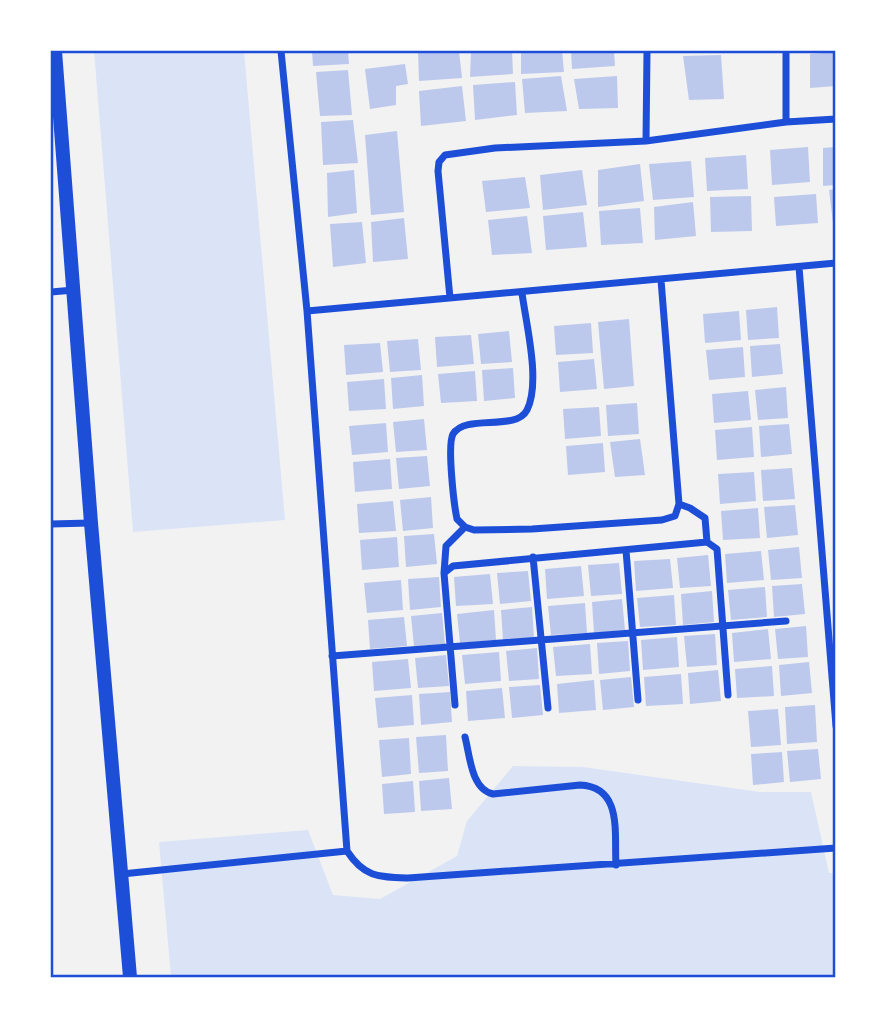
<svg xmlns="http://www.w3.org/2000/svg" width="887" height="1028" font-family="'Archivo Narrow',sans-serif">
<rect width="100%" height="100%" fill="#f2f2f2"/>
<path fill="#dbe4f7" d="M94,51H244L285,520L133,532Z
M513,766L583,767L760,792H811L829,873H836V977H171L159,842L308,830L333,895L380,899L457,856L467,821Z"/>
<path fill="#bdc9ec" d="M312,51H348L349,64L313,66Z
M418,51H459L462,78L419,81Z
M471,51H512L513,74L470,77Z
M521,51H562L564,72L521,74Z
M571,51H614L615,66L572,69Z
M836,52V86L810,88V54Z
M721,55L724,99L689,100L683,56Z
M405,64L408,84L396,86V105L370,109L365,69Z
M348,70L352,115L320,116L316,72Z
M561,76L567,111L525,113L522,79Z
M617,76L618,108L579,109L574,79Z
M515,82L517,115L475,120L473,85Z
M462,86L466,121L421,126L419,91Z
M353,120L358,163L323,165L321,122Z
M397,131L404,212L371,215L365,135Z
M808,147L810,182L772,185L770,150Z
M836,147V185L823,186V148Z
M746,155L748,189L707,191L705,158Z
M691,161L694,197L653,200L649,164Z
M640,164L644,201L598,207V170Z
M354,170L357,213L328,217L327,173Z
M582,170L587,205L543,210L540,175Z
M525,177L530,208L486,212L482,181Z
M836,189V222L833,223L829,190Z
M816,194L818,223L776,226L774,197Z
M751,196L752,231L711,232L710,197Z
M693,202L696,236L655,240L654,207Z
M640,208L643,243L601,245L599,211Z
M583,212L587,247L546,250L543,216Z
M527,216L532,253L492,255L488,220Z
M404,218L408,259L373,262L371,222Z
M362,222L366,263L333,267L330,224Z
M777,307L779,338L748,340L746,310Z
M739,311L741,340L705,343L703,314Z
M629,319L634,386L604,389L598,322Z
M591,323L593,353L556,355L554,326Z
M509,331L512,362L481,364L478,334Z
M471,335L474,364L437,367L435,337Z
M418,339L421,370L390,372L387,341Z
M380,343L383,372L346,375L344,345Z
M780,344L783,374L752,377L750,346Z
M743,347L745,377L709,380L706,350Z
M594,359L597,389L560,392L558,362Z
M513,368L515,398L484,401L482,370Z
M475,371L477,401L441,403L438,374Z
M422,375L424,406L393,409L391,378Z
M384,379L386,409L349,411L347,382Z
M786,387L788,418L758,420L755,390Z
M748,391L751,420L714,423L712,394Z
M637,403L639,434L608,436L606,405Z
M599,407L601,436L565,439L563,409Z
M424,419L427,450L396,452L393,422Z
M386,423L388,452L352,455L349,426Z
M789,424L792,454L761,457L759,426Z
M752,427L754,457L717,460L715,430Z
M640,439L645,475L615,477L610,442Z
M603,443L605,472L568,475L566,446Z
M427,456L430,486L399,489L396,458Z
M390,459L392,489L355,492L353,462Z
M792,468L795,499L763,501L761,470Z
M754,472L756,501L720,504L718,474Z
M431,497L433,528L403,531L400,500Z
M393,501L396,531L359,533L357,504Z
M795,505L798,535L767,538L764,507Z
M758,508L760,538L723,540L721,511Z
M434,534L437,564L406,567L404,536Z
M397,537L399,567L362,570L360,540Z
M799,547L802,578L771,580L768,550Z
M761,551L764,580L727,583L725,554Z
M708,555L711,586L680,588L677,558Z
M670,559L673,588L636,591L634,561Z
M619,563L622,594L591,596L588,565Z
M581,566L584,596L547,599L545,569Z
M528,571L531,601L500,604L497,573Z
M490,574L493,604L456,606L454,577Z
M439,577L441,607L410,610L408,579Z
M401,580L403,610L367,613L364,583Z
M802,584L805,614L774,617L772,586Z
M765,587L767,617L731,620L728,590Z
M712,591L714,622L683,625L681,594Z
M674,595L676,625L640,627L637,598Z
M622,599L625,630L594,633L592,602Z
M585,603L587,633L551,635L548,606Z
M532,607L534,638L503,640L501,610Z
M494,610L496,640L460,643L457,614Z
M442,613L445,644L414,646L411,616Z
M404,617L407,646L370,649L368,620Z
M806,626L808,657L778,659L775,629Z
M768,629L771,659L734,662L732,633Z
M715,634L717,665L687,667L684,636Z
M677,637L679,667L643,670L641,640Z
M628,641L630,671L599,674L597,643Z
M590,644L592,674L556,676L553,647Z
M537,648L539,679L509,681L506,651Z
M499,652L501,681L465,684L462,655Z
M446,655L449,686L418,688L415,658Z
M408,659L411,688L374,691L372,662Z
M809,662L812,693L781,696L779,665Z
M772,666L774,696L737,698L735,669Z
M718,670L721,701L690,704L688,673Z
M681,674L683,704L646,706L644,677Z
M631,677L634,707L603,710L600,680Z
M594,680L596,710L559,713L557,684Z
M540,685L543,715L512,718L509,687Z
M502,688L505,718L468,721L466,691Z
M450,692L452,722L421,725L419,694Z
M412,695L414,725L378,728L375,698Z
M815,705L817,742L787,744L785,707Z
M778,709L781,745L751,747L748,711Z
M446,735L448,771L419,773L416,737Z
M409,738L411,774L382,777L379,740Z
M818,749L821,779L790,782L787,751Z
M782,752L784,782L753,785L751,754Z
M449,778L452,809L421,811L419,781Z
M413,781L415,812L384,814L382,784Z"/>
<g fill="none" stroke-linecap="round" stroke-linejoin="round">
<path stroke="#1d4ed8" stroke-width="7" d="M281,51L307,311L347,851C364,877 378,877 408,878L836,848
M786,51V122
M646,141L647,51
M799,267L836,726
M51,292L74,290
M522,293C526,324 541,382 527,410C516,432 466,413 453,434C447,445 454,505 457,519L465,527L474,530L532,529L662,520L675,516L679,504L661,280
M450,298L438,171L439,162L445,155L495,148L646,141L786,122L836,119
M307,311L836,263
M679,504L690,508L705,518L707,542
M51,524L90,523
M626,550L638,700
M533,557L548,708
M444,573L446,546L465,527
M332,656L786,621
M455,705L444,573L453,566L707,542L717,549L728,695
M465,737C470,756 471,789 493,794L580,785C623,787 614,833 616,865
M122,874L347,851"/>
<path stroke="#1d4ed8" stroke-width="14" d="M55,51L91,523L130,977"/>
</g>
<rect width="887" height="1028" fill="none" stroke="#ffffff" stroke-width="105"/>
<rect x="52" y="52" width="782" height="924" fill="none" stroke="#1d4ed8" stroke-width="2.5"/>
</svg>
